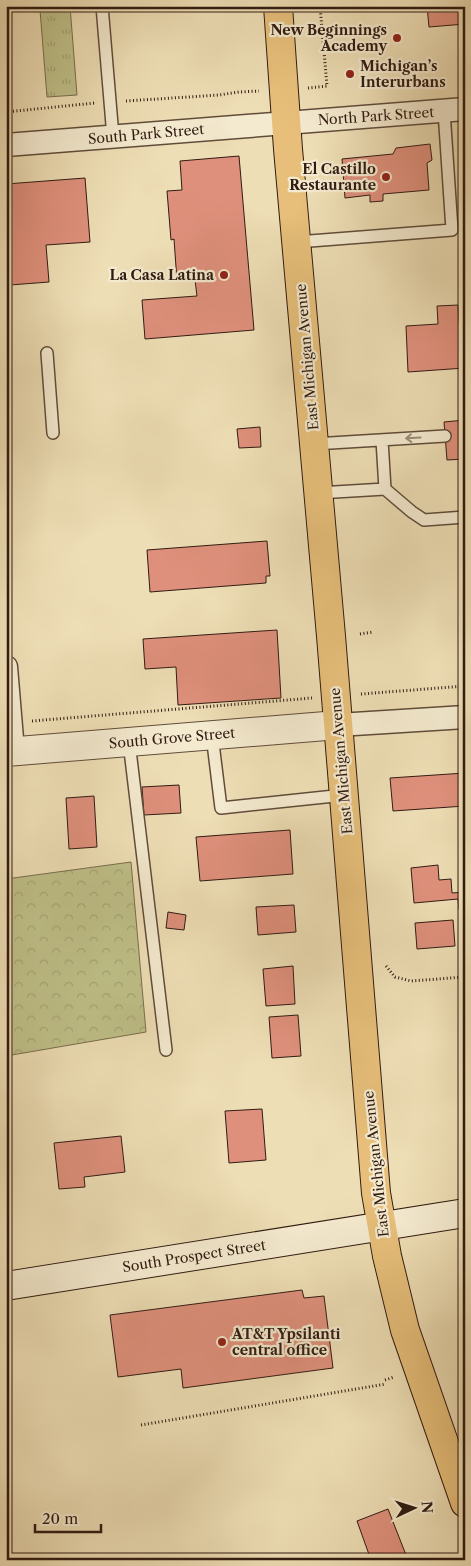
<svg xmlns="http://www.w3.org/2000/svg" width="471" height="1566" font-family="'Libre Caslon Text',serif">
<defs>
<pattern id="grass-tufts" width="24" height="20" patternUnits="userSpaceOnUse" patternTransform="scale(1.25)"><rect width="24" height="20" fill="#bfc089"/><path d="M3 7l-1-3M5 7V3M7 7l1-3M15 17l-1-3M17 17v-4M19 17l1-3" fill="none" stroke="#a4a475"/></pattern>
<pattern id="forest-crowns" width="20" height="18" patternUnits="userSpaceOnUse" patternTransform="scale(1.25)"><rect width="20" height="18" fill="#bfc089"/><path d="M2 6a3 3 0 1 1 6 0M12 15a3 3 0 1 1 6 0" fill="none" stroke="#a4a475"/></pattern>
</defs>
<rect width="100%" height="100%" fill="#eedeb5"/>
<filter id="stains"><feTurbulence type="fractalNoise" baseFrequency=".004" numOctaves="4"/><feColorMatrix values="0 0 0 0 .2 0 0 0 0 .09 0 0 0 0 .02 0 0 0 .5 -.17"/></filter>
<radialGradient id="worn" r=".72"><stop offset=".6" stop-color="#630" stop-opacity="0"/><stop offset="1" stop-color="#630" stop-opacity=".3"/></radialGradient>
<path fill="url(#grass-tufts)" stroke="#786e4e" d="M6,6H70L77,95L47,97L40,10L6,12Z"/>
<path fill="url(#forest-crowns)" stroke="#786e4e" d="M131,862L146,1032L6,1056V879Z"/>
<path fill="#df907c" stroke="#301b12" d="M427,6H465V24L429,27Z
M430,144L432,160L427,163L429,190L383,194V201L370,202V195L345,198L342,159L393,154L396,148Z
M239,156L254,330L145,339L142,300L197,296L195,280L177,281L174,239L171,240L167,191L182,190L180,161Z
M85,178L90,242L46,245L49,282L10,285L6,251V184Z
M458,305L459,322H465V368L408,372L406,326L438,324L437,306Z
M465,420V459L447,460L444,422Z
M260,427L261,447L239,448L237,429Z
M267,541L270,576H266V583L150,592L147,550Z
M277,630L281,698L178,705L176,667L145,669L143,639Z
M465,773V806L393,811L390,778Z
M179,785L181,813L144,815L142,787Z
M94,796L97,847L69,849L66,798Z
M290,830L293,874L200,881L196,837Z
M438,865L439,880L451,879L452,893L465,892V910H459L458,899L414,903L411,868Z
M294,905L296,932L258,935L256,907Z
M168,912L186,915L184,930L166,928Z
M453,920L455,946L417,949L415,923Z
M293,966L295,1004L266,1006L263,969Z
M298,1015L301,1056L272,1058L269,1017Z
M262,1109L266,1160L229,1163L225,1111Z
M121,1136L125,1172L84,1177L85,1187L59,1189L54,1143Z
M302,1290L304,1298L324,1296L333,1368L183,1388L181,1369L118,1377L110,1315Z
M388,1509L408,1560H371L357,1521Z"/>
<g fill="none" stroke-linecap="round" stroke-linejoin="round">
<g stroke="#604c3b" stroke-width="14">
<path id="service" d="M102,6L113,137
M297,242L452,230L444,111
M47,353L53,433
M382,440L385,489
M314,444L445,436
M318,493L385,489L412,512L424,520L465,517
M212,735L221,808L344,795
M129,742L166,1050"/>
</g>
<g stroke="#604c3b" stroke-width="25">
<path id="minor" d="M6,145L465,109
M6,667L13,751
M338,725L465,717"/>
</g>
<g stroke="#604c3b" stroke-width="30">
<path id="tertiary" d="M6,752L338,725"/>
</g>
<g stroke="#301b12" stroke-width="30">
<path id="secondary" d="M6,1286L465,1213"/>
</g>
<g stroke="#301b12" stroke-width="30">
<path id="primary" d="M278,6L288,149L331,636L376,1193L387,1256L405,1330L465,1503"/>
</g>
<path stroke="#301b12" stroke-width="3" stroke-dasharray="1 2.5" stroke-linecap="butt" d="M308,88L327,86L320,6
M126,101L219,95L239,92L259,91
M6,112L95,103
M360,634L373,632
M361,694L465,686
M32,721L312,698
M386,966L395,977L411,981L465,977
M385,1380L394,1377
M141,1425L386,1384"/>
<use href="#service" stroke="#f4eacf" stroke-width="11"/>
<use href="#minor" stroke="#f4eacf" stroke-width="22"/>
<use href="#tertiary" stroke="#f4eacf" stroke-width="28"/>
<use href="#secondary" stroke="#f4eacf" stroke-width="28"/>
<use href="#primary" stroke="#e7bf7a" stroke-width="28"/>
</g>
<defs><path id="oneway-shaft" d="M-6 0H5M1.5-3L5.5 0L1.5 3" fill="none" stroke-width="1.6" stroke-linecap="round" stroke-linejoin="round" transform="scale(1.25)"/></defs>
<use stroke="#9c8d7a" href="#oneway-shaft" transform="translate(413 438) rotate(177)"/>
<g fill="#8f2418" stroke="#f4eacf" stroke-width="2">
<circle cx="397" cy="38" r="5"/>
<circle cx="350" cy="74" r="5"/>
<circle cx="386" cy="177" r="5"/>
<circle cx="224" cy="275" r="5"/>
<circle cx="222" cy="1342" r="5"/>
</g>
<g text-anchor="middle" stroke-width="4.5" stroke-linejoin="round" paint-order="stroke">
<g font-size="14" font-weight="bold" fill="#301b12" stroke="#f4eacf" text-anchor="end">
<text x="387" y="35">New Beginnings<tspan x="387" dy="16">Academy</tspan></text>
<text x="360" y="71" text-anchor="start">Michigan’s<tspan x="360" dy="16">Interurbans</tspan></text>
<text x="376" y="174">El Castillo<tspan x="376" dy="16">Restaurante</tspan></text>
<text x="214" y="280">La Casa Latina</text>
<text x="232" y="1339" text-anchor="start">AT&amp;T Ypsilanti<tspan x="232" dy="16">central office</tspan></text>
</g>
<g font-size="14" fill="#301b12" stroke="#f4eacf">
<text transform="translate(376 116) rotate(-4)" y="5">North Park Street</text>
<text transform="translate(146 134) rotate(-5)" y="5">South Park Street</text>
<text transform="translate(307 357) rotate(-95)" y="5">East Michigan Avenue</text>
<text transform="translate(172 738) rotate(-5)" y="5">South Grove Street</text>
<text transform="translate(341 761) rotate(-95)" y="5">East Michigan Avenue</text>
<text transform="translate(376 1164) rotate(-96)" y="5">East Michigan Avenue</text>
<text transform="translate(194 1256) rotate(-9)" y="5">South Prospect Street</text>
</g>
</g>
<rect width="471" height="1566" fill="none" stroke="#eedeb5" stroke-width="25"/>
<rect x="8" y="8" width="456" height="1551" fill="none" stroke="#301b12" stroke-width="2.5"/>
<rect x="12" y="12" width="446" height="1541" fill="none" stroke="#301b12"/>
<g transform="translate(414 1508) rotate(86)" stroke="#f4eacf" stroke-width="4" paint-order="stroke">
<path d="M0-4L9 19L0 12L-9 19Z" fill="#301b12"/>
<text y="-8" font-size="14" font-weight="bold" text-anchor="middle" fill="#301b12">N</text>
</g>
<path d="M35 1524v8h66v-8" fill="none" stroke="#301b12" stroke-width="2.5"/>
<text x="42" y="1524" font-size="15" fill="#301b12" stroke="#f4eacf" stroke-width="4" paint-order="stroke">20 m</text>
<rect width="100%" height="100%" filter="url(#stains)"/>
<rect width="100%" height="100%" fill="url(#worn)"/>
</svg>
